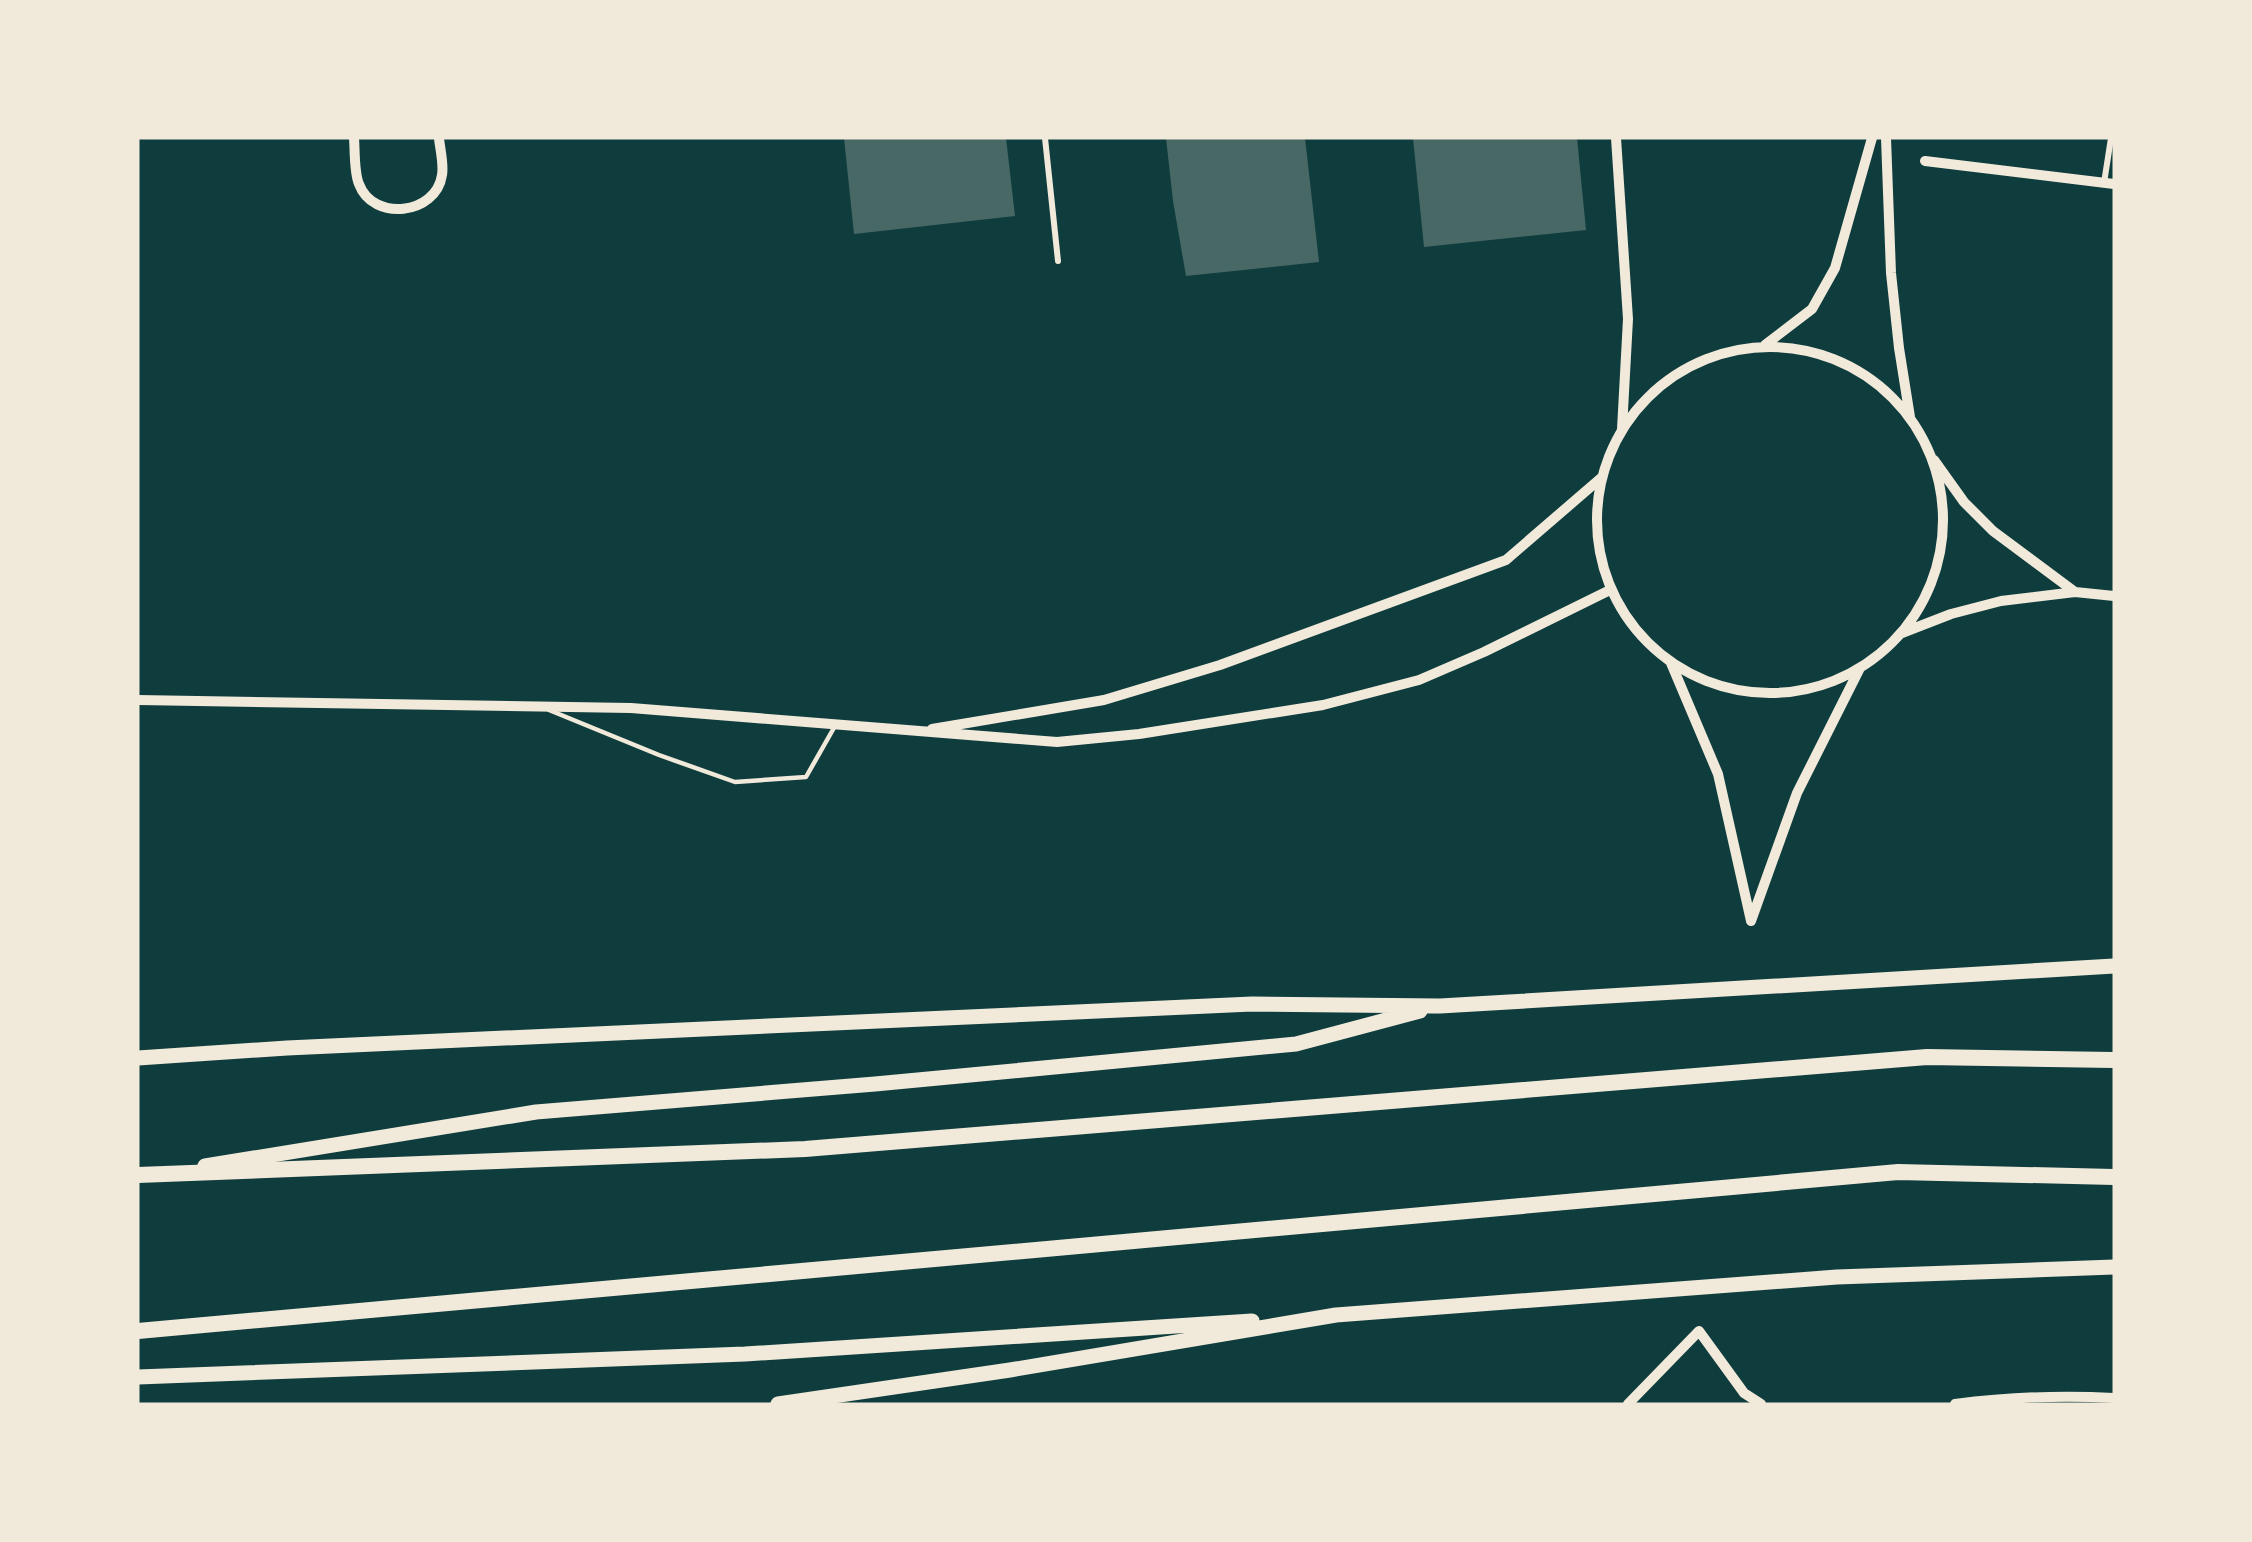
<svg xmlns="http://www.w3.org/2000/svg" width="2252" height="1542" font-family="'Roboto Condensed',sans-serif">
<rect width="100%" height="100%" fill="#0f3d3e"/>
<path fill="#486865" d="M844,138H1006L1015,216L854,234Z
M1166,138H1305L1319,262L1186,276L1173,201Z
M1413,138H1577L1586,230L1424,247Z"/>
<g fill="none" stroke-linecap="round" stroke-linejoin="round">
<path stroke="#f1e9da" stroke-width="4.5" d="M549,710L659,755L735,782L806,777L835,726"/>
<path stroke="#f1e9da" stroke-width="6" d="M1045,138L1058,261
M2104,183L2111,138"/>
<path stroke="#f1e9da" stroke-width="10" d="M354,138C355,150 354,173 359,184C373,222 436,215 442,175C444,164 440,149 439,138
M1616,138L1628,319L1622,429
M1886,138L1891,273L1899,348L1910,417
M1925,161L2114,184
M1765,345L1812,309L1835,268L1872,138
M1597 520a173 173 0 1 1 346 0a173 173 0 1 1-346 0Z
M1934,460L1964,502L1993,531L2075,592
M1902,633L1951,614L2001,601L2075,592L2114,596
M1671,663L1718,774L1751,921
M138,700L631,708L1057,742L1139,734L1323,705L1419,680L1484,652L1610,590
M932,729L1104,700L1220,665L1506,560L1601,478
M1751,921L1797,793L1860,668
M1628,1404L1699,1331L1744,1393L1761,1404
M1955,1404C2009,1397 2060,1395 2114,1398"/>
<path stroke="#f1e9da" stroke-width="15" d="M138,1058L287,1048L1252,1004L1440,1006L2114,966
M205,1166L536,1112L875,1084L1296,1044L1420,1011
M138,1377L745,1354L1252,1321
M778,1404L1010,1370L1336,1315L1837,1277L2114,1267"/>
<path stroke="#f1e9da" stroke-width="16" d="M138,1175L805,1149L1927,1057L2114,1060
M138,1331L1898,1172L2114,1177"/>
</g>
<rect width="2252" height="1542" fill="none" stroke="#f1e9da" stroke-width="279"/>
</svg>
